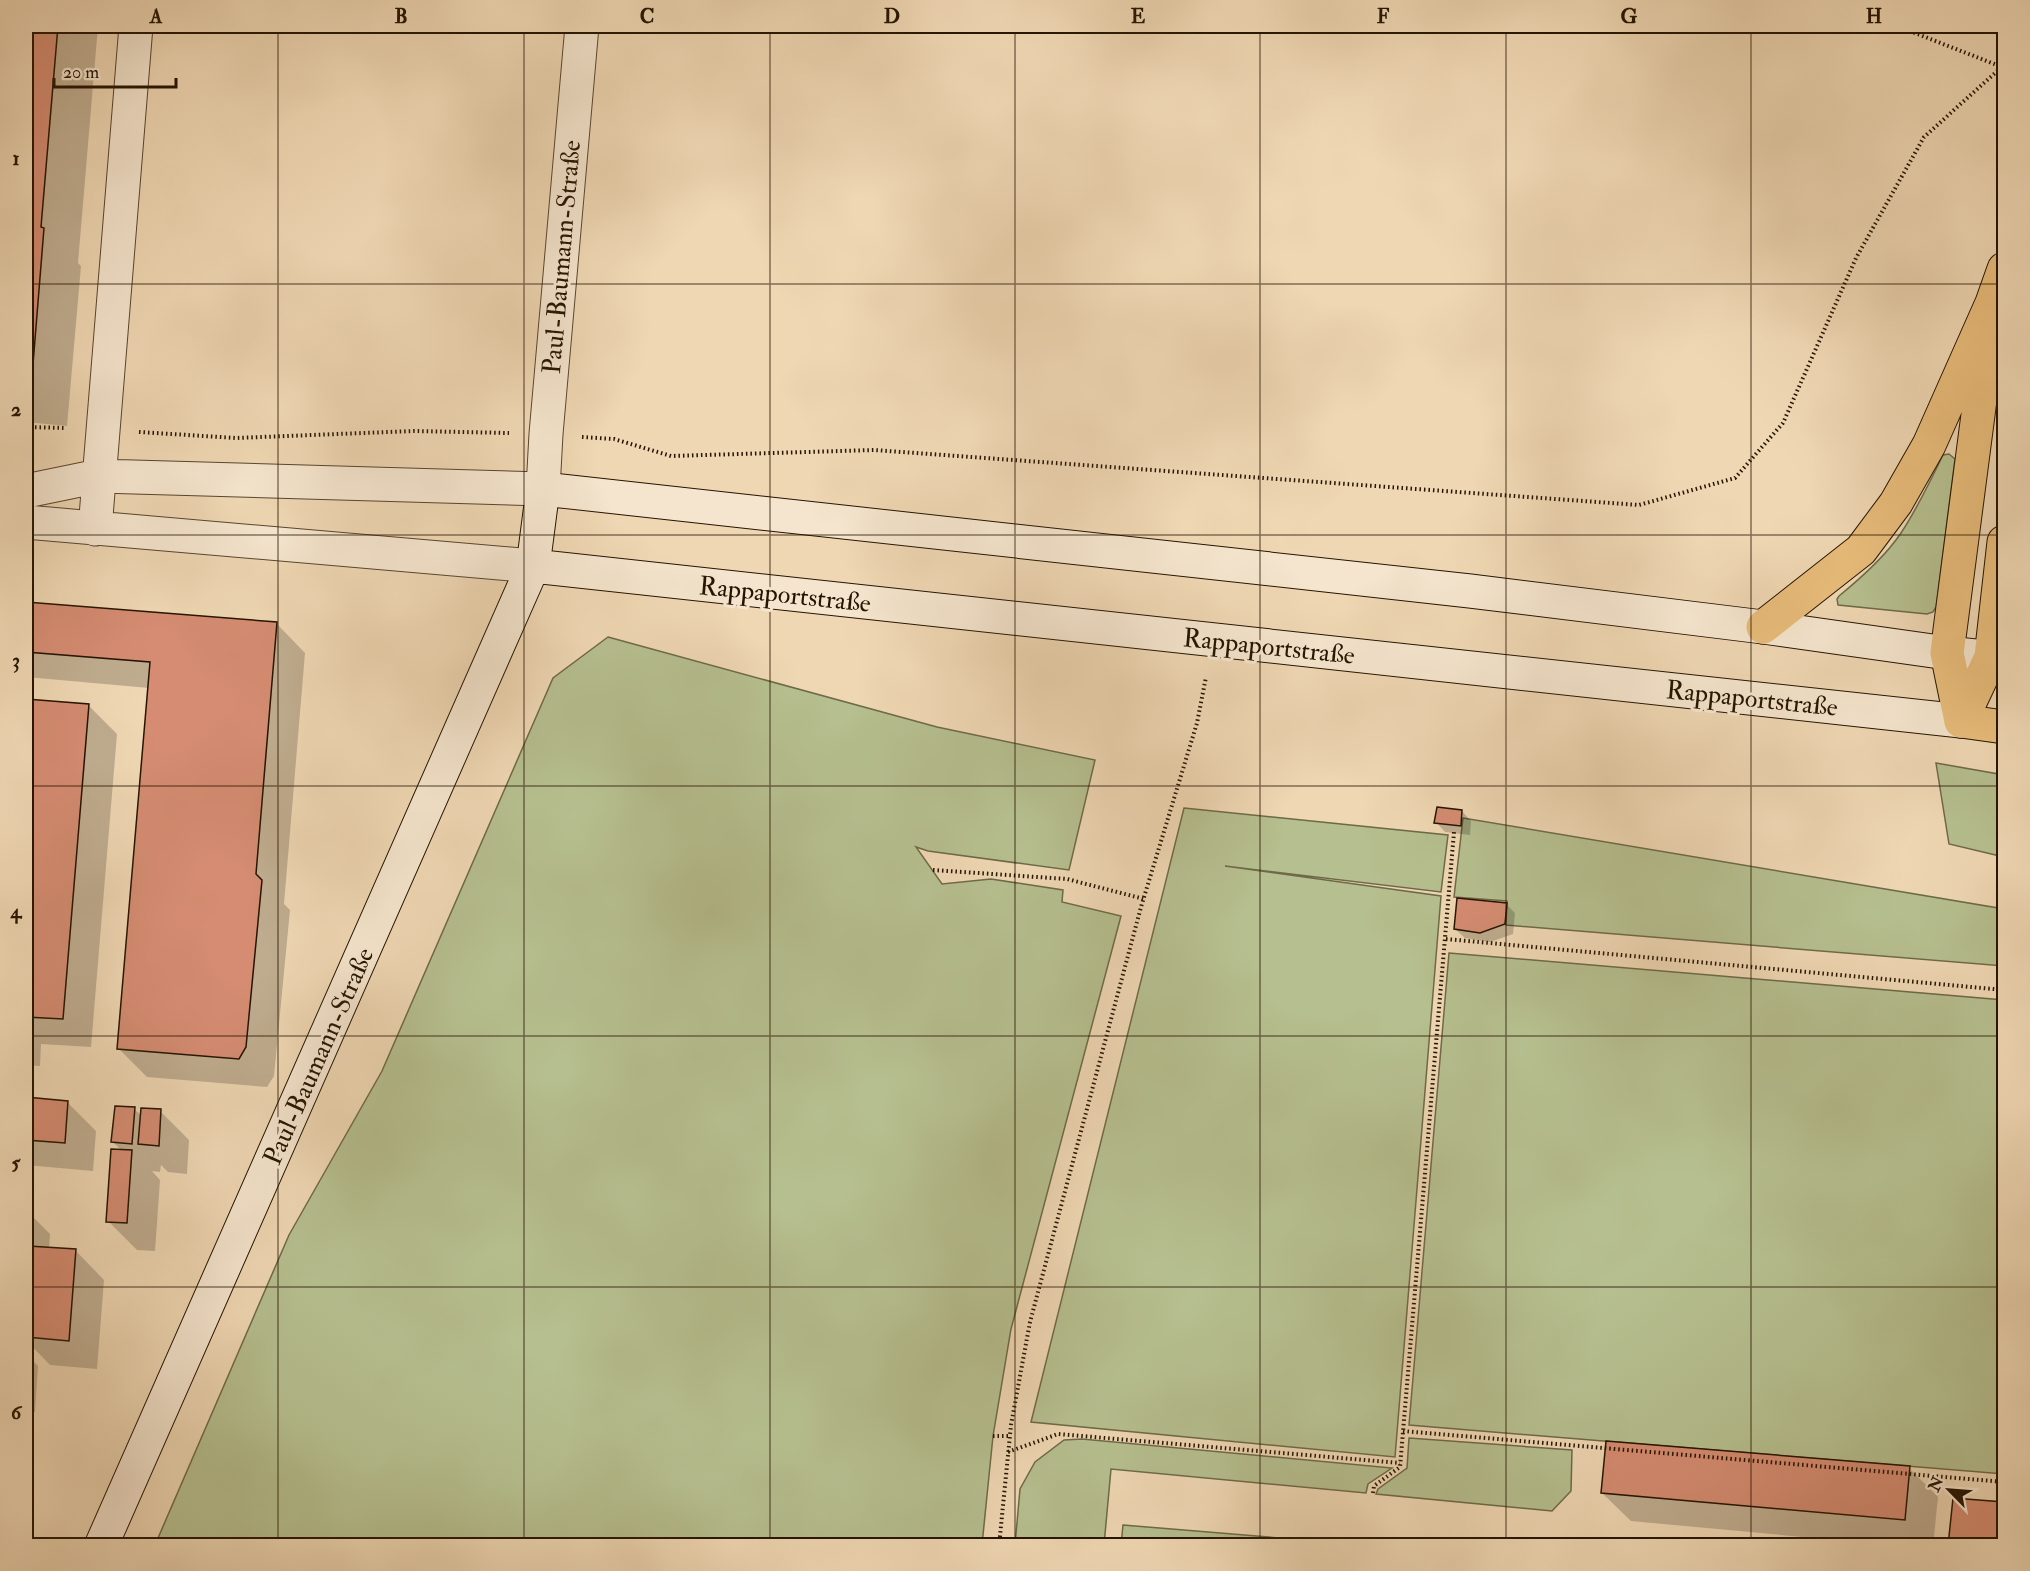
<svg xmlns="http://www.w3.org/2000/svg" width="2030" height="1571" font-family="'IM FELL Double Pica',serif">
<rect width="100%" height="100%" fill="#efd7b3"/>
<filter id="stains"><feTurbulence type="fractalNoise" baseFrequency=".00333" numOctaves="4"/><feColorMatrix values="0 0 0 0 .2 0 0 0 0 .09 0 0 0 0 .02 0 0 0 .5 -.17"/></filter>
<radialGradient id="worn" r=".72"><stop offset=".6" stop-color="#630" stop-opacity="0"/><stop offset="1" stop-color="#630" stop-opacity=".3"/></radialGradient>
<path fill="#b6bf8f" stroke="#6e6a48" stroke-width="1.5" d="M1949,454L1955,459L1936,607L1933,612L1927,614L1838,605L1837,599L1839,596C1861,578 1885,557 1901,533C1917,509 1930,482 1943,455Z
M608,637L937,727L1095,760L1069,870L928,851L916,847L942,884L991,879L1063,890L1062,902L1121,916L1011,1329L993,1436L982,1545H155L289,1235L382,1071L553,678Z
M1936,763L2004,775V857L1949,844Z
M1184,808L1448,835L1441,892L1225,866L1441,896L1395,1457L1031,1422Z
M1463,818L2004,909V966L1506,925L1507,901L1454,897Z
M1449,953L2004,1000V1474L1409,1425Z
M1409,1438L1572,1450L1571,1491L1552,1511L1376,1494L1378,1489L1407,1468Z
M1082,1439L1392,1468L1368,1484L1366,1493L1111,1469L1104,1545H1015L1020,1489L1035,1462L1064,1440Z
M1123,1525L1365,1545H1121Z"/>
<path fill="#0003" d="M26,26H98L78,263L81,266L67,426L26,422Z
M26,603L277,624L305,653L284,904L290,910L274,1076L267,1087L147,1077L118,1048L149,688L26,677Z
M26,701L88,705L117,734L91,1047L41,1044L40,1066L26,1065Z
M1462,811L1471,821L1470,835L1445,832L1436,822Z
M1506,904L1515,913L1513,934L1490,942L1465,938L1455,929Z
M26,1099L67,1102L96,1131L93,1171L26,1165Z
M134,1109L142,1116L160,1111L189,1140L187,1174L168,1172L161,1165L160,1172L152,1171L160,1180L155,1251L137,1250L108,1221L122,1151L113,1142Z
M26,1210L50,1234L49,1249L76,1251L104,1280L97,1369L50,1365L26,1340L27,1271H26Z
M26,1353L38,1366L35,1412H26Z
M1909,1468L1938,1497L1933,1546H1900L1631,1521L1602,1493Z
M1954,1500L2004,1504V1546H1950Z"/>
<path fill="#d58c72" stroke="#251401" stroke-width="1.5" d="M26,26H58L41,227L44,228L31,389H26Z
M26,602L277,622L256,874L262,880L246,1047L239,1059L117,1049L150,662L26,652Z
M26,699L89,704L63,1019L26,1017Z
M1437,807L1462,810L1461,826L1434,823Z
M1457,898L1507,903L1505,924L1480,933L1454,929Z
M26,1097L68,1101L65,1143L26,1140Z
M115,1106L135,1107L132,1144L111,1142Z
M141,1108L161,1109L159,1146L138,1144Z
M111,1149L132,1150L127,1223L106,1222Z
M28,1246L76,1249L69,1341L26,1337V1273Z
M1606,1441L1910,1466L1905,1520L1601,1493Z
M1953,1498L2004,1502V1546H1948Z"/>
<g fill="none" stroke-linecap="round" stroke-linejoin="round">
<g stroke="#58452e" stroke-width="35">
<path id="minor" d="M26,491L99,476L543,489
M26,522L533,566
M95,529L136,26"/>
</g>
<g stroke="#58452e" stroke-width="35">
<path id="tertiary" d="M543,489L546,434L582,26"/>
</g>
<g stroke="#251401" stroke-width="35">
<path id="secondary" d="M533,566L1961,721
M101,1546L533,566L543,489L1470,591L1763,627L1947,653L2004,659"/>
</g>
<g stroke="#251401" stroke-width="35">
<path id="primary" d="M1961,721L2004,727"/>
</g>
<g stroke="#251401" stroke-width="35">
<path id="motorway" d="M1763,627L1861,550L1896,503L1929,445L1992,303L2004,269
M1961,721L1947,653L1988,338
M1961,721L1991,657L2004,542"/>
</g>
<path stroke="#251401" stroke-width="4" stroke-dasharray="1.5 3" stroke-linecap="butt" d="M1897,26L2002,67
M26,427L65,428
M139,432L236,438L414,431L509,433
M582,437L614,439L671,456L874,450L1639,505L1735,478L1783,423L1856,258L1924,137L2004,65
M933,870L1067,879L1144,899
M1446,939L2004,990
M1403,1431L2004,1482
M993,1436H1010
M1008,1452L1058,1434L1400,1463
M1373,1493L1374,1486L1400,1467L1454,832
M999,1546L1011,1425L1030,1322L1141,907L1197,723L1206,677"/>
<use href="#minor" stroke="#f5e5ce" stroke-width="33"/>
<use href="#tertiary" stroke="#f5e5ce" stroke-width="33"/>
<use href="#secondary" stroke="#f5e5ce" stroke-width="33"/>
<use href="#primary" stroke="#e8bc7a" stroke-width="33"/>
<use href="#motorway" stroke="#e8bc7a" stroke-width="33"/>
</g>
<path fill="none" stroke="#251401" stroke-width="1.5" stroke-opacity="0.55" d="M278,26V1546M524,26V1546M770,26V1546M1015,26V1546M1260,26V1546M1506,26V1546M1751,26V1546M26,284H2004M26,535H2004M26,786H2004M26,1036H2004M26,1287H2004"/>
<g text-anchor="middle" stroke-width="6" stroke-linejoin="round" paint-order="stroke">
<g font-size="26" fill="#251401" stroke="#f5e5ce">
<text transform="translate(561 257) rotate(-85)" y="9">Paul-Baumann-Straße</text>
<text transform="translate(785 594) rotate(6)" y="9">Rappaportstraße</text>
<text transform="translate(1269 646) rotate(6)" y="9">Rappaportstraße</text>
<text transform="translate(1752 698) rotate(6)" y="9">Rappaportstraße</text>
<text transform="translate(318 1056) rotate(-66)" y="9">Paul-Baumann-Straße</text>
</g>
</g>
<rect width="2030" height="1571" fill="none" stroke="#efd7b3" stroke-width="66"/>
<g transform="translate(1949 1490) rotate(295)" stroke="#f5e5ce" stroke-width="4.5" paint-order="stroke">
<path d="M0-4.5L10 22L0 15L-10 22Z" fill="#251401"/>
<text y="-9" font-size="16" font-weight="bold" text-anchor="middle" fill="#251401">N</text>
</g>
<path d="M54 78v9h122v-9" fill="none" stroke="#251401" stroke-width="3"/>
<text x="63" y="78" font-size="18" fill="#251401" stroke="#f5e5ce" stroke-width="4.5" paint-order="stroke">20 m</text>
<rect x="33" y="33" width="1964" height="1505" fill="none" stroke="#251401" stroke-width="2"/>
<g font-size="20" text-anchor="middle" font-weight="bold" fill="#251401">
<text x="156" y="23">A</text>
<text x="401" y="23">B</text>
<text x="647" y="23">C</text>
<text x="892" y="23">D</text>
<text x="1138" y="23">E</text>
<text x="1383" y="23">F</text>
<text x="1629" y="23">G</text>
<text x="1874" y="23">H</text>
<text x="16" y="165">1</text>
<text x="16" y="416">2</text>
<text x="16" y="667">3</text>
<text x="16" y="918">4</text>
<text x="16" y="1169">5</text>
<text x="16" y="1419">6</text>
</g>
<rect width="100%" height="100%" filter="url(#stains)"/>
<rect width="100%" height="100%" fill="url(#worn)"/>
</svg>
